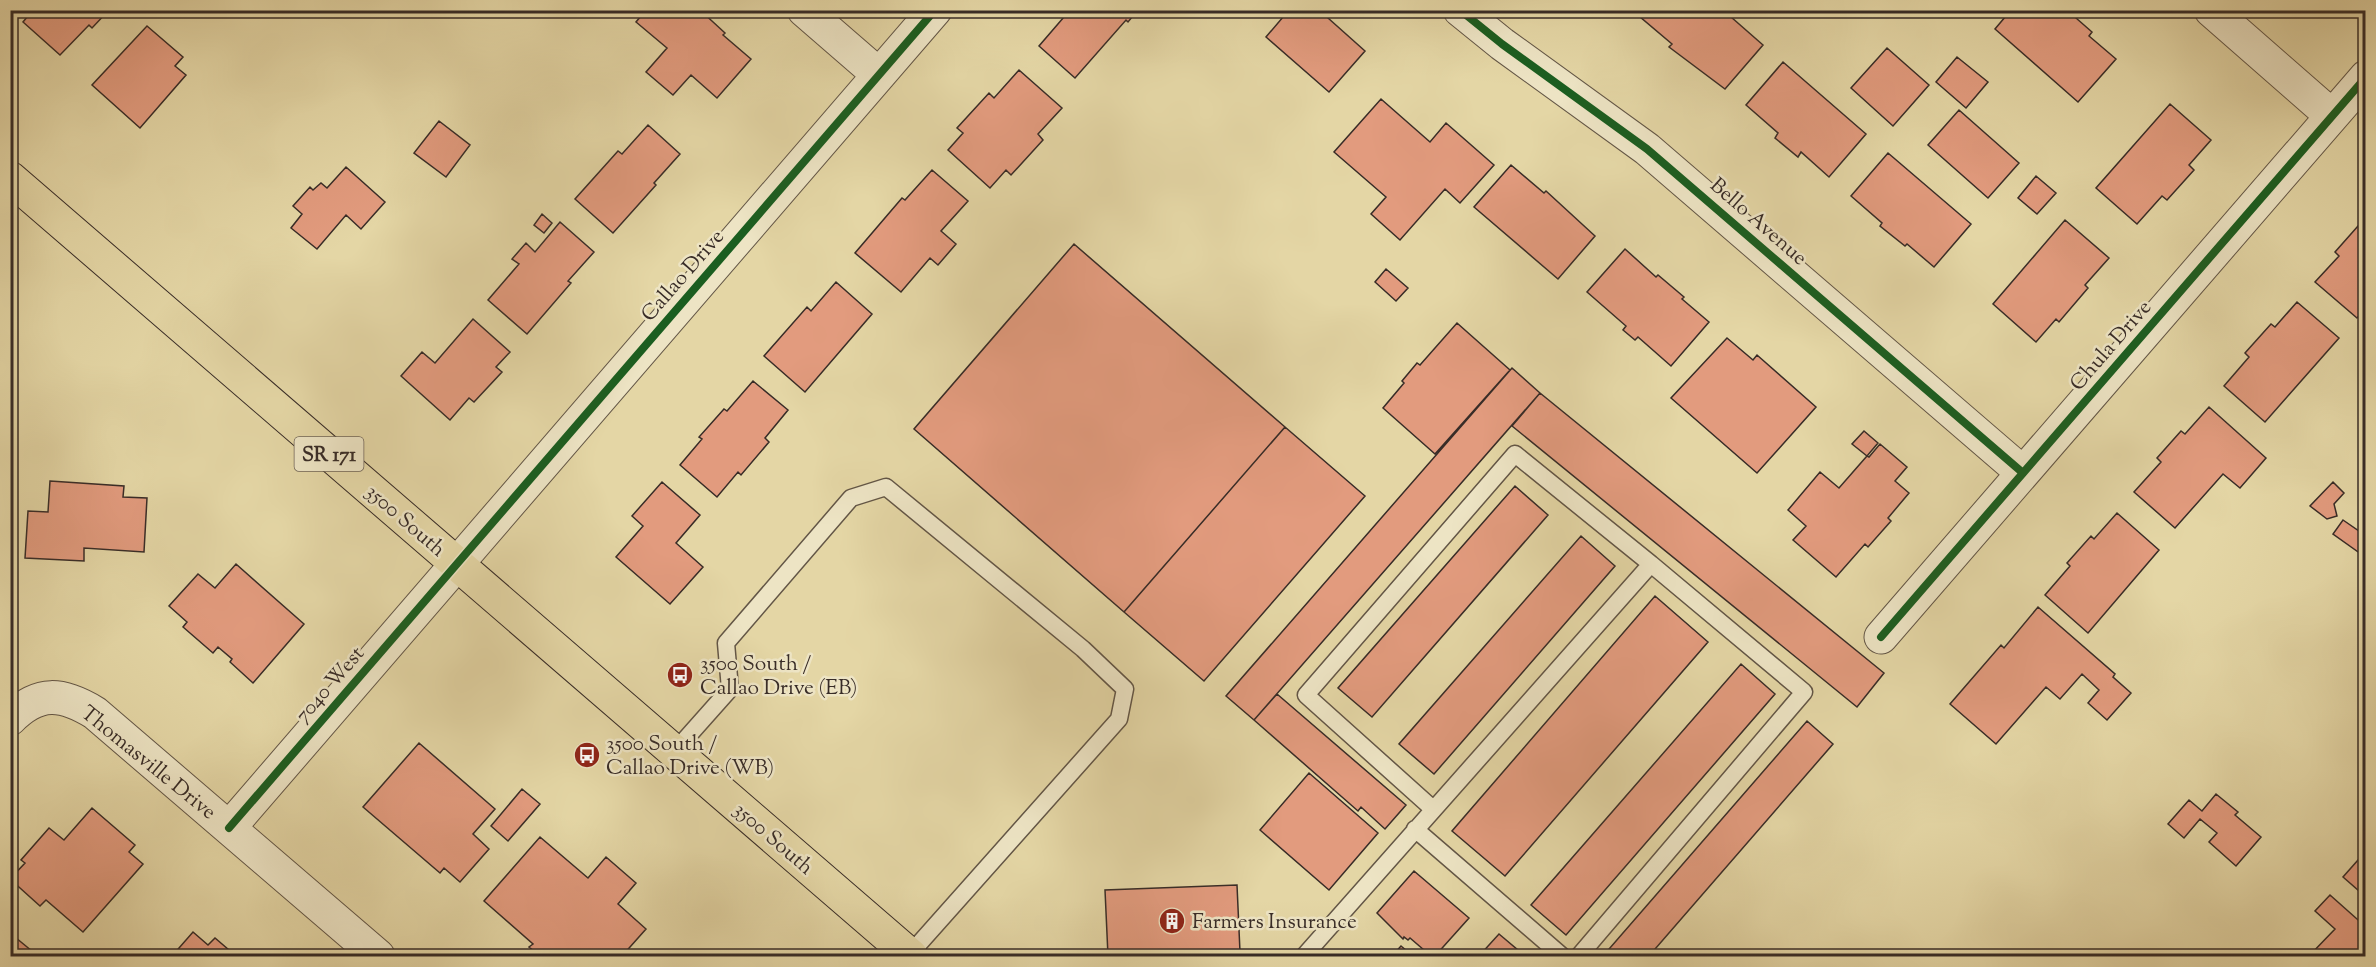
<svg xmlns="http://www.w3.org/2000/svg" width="2376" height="967" font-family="'Sorts Mill Goudy',serif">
<rect width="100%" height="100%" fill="#e4d6a5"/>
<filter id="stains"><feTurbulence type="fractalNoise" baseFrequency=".00333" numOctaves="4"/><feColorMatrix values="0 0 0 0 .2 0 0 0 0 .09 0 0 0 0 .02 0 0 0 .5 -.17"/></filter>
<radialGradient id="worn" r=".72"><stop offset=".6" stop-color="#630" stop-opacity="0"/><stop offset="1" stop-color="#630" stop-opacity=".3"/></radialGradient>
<path fill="#e29b7e" stroke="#382c27" stroke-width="1.5" d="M33,10H107L108,11L92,28L89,25L60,55L23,22Z
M646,10H694L697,13L700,10L725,33L723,35L751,59L717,98L691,75L673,95L646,72L667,48L636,22Z
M1070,10H1138L1128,22L1126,20L1075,78L1039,46Z
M1289,10H1319L1365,51L1329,92L1266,37Z
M1643,10H1723L1763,45L1725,89L1669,47L1672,44L1639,16Z
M2011,10H2061L2065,14L2068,11L2092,32L2089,36L2116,59L2078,102L1995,29Z
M147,26L183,57L175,66L186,75L140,128L92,85Z
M1887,48L1929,85L1893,126L1851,88Z
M1957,57L1988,82L1966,108L1936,82Z
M1783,62L1866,134L1829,177L1801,152L1798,157L1775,138L1778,133L1746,105Z
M1019,70L1062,108L1038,134L1043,140L1011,175L1006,170L990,188L948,150L963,133L957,128L989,93L994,98Z
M1381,99L1430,142L1446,123L1494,165L1460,203L1445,189L1400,240L1371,214L1386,197L1334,152Z
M2170,104L2211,140L2189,165L2194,170L2167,200L2162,196L2137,224L2096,188Z
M1959,110L2019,163L1988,198L1928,145Z
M439,121L470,145L446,177L414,153Z
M648,125L680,154L654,183L656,185L613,233L575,199L618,151L622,154Z
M1888,153L1971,224L1934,267L1907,244L1905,246L1880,226L1882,223L1851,196Z
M1511,165L1544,193L1546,191L1595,236L1558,279L1474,207Z
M346,167L385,202L361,229L346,215L317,249L291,228L302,214L293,206L310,187L313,190L321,183L327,188Z
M932,170L968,201L941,231L956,244L938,265L930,258L901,292L855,253L902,198L905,200Z
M2036,176L2056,193L2037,214L2018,198Z
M542,214L552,223L544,233L534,225Z
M2366,217V308L2357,318L2315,282L2339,256L2335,252Z
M2065,220L2109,258L2085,285L2088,288L2059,322L2056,319L2036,342L1993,304Z
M560,222L594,252L568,281L571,283L527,334L488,300L519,264L512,259L526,243L535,252Z
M1074,244L1285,427L1124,612L914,429Z
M1625,249L1656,277L1658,275L1684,297L1682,299L1709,322L1671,366L1638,337L1635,340L1623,330L1626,326L1587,292Z
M1386,269L1408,288L1396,301L1375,282Z
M836,282L872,314L805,392L764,356L807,307L811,311Z
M2297,302L2339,338L2265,422L2224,386L2249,357L2245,353L2271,324L2275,327Z
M473,319L510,352L496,367L502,372L474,402L469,398L450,420L401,376L422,352L435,363Z
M1457,323L1510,370L1435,454L1383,408L1404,383L1402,381L1417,363L1420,365Z
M1727,338L1753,360L1757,355L1816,407L1757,473L1671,398Z
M1512,368L1540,393L1254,720L1226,696Z
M753,381L788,410L765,438L769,442L741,475L738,472L717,497L680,465L702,439L699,437L724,409L727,411Z
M1540,393L1884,673L1857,707L1512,426Z
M2209,407L2266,458L2240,488L2223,474L2175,528L2134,492L2161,462L2157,458L2181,431L2185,434Z
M1285,427L1365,496L1204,681L1124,612Z
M1864,431L1878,443L1867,456L1852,444Z
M1880,444L1907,467L1895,481L1909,493L1888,518L1891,521L1868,547L1865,544L1836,577L1793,540L1806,526L1788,510L1820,472L1839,488L1867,456L1869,457Z
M50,481L124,486L123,497L147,498L144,552L84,548V561L25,558L28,511L48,512Z
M662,482L700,515L676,543L703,567L670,604L616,557L643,526L632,516Z
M2333,482L2344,493L2334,504L2337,516L2327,519L2310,506Z
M1515,486L1548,515L1372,717L1338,688Z
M2117,513L2159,550L2088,633L2045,595L2070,566L2067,563L2091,536L2094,539Z
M2343,520L2366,536V547L2361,554L2333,534Z
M1581,536L1615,566L1434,774L1399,744Z
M236,564L304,624L253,683L230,662L232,659L218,647L213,653L183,627L187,622L169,606L198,574L215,588Z
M1655,596L1708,642L1505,876L1452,831Z
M2038,607L2115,674L2113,677L2131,693L2107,720L2088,703L2099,690L2082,674L2060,699L2046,687L1996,744L1950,704L2001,645L2004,648Z
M1741,664L1775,694L1566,935L1531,905Z
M1277,694L1406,805L1385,829L1361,807L1358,811L1254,720Z
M1807,721L1833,744L1649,956H1603Z
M419,743L495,809L473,834L489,849L460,882L444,868L440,873L363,807Z
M1309,773L1378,833L1329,890L1260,830Z
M522,789L540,804L508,841L491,826Z
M2216,794L2238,812L2235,815L2261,837L2236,866L2209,842L2217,833L2200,819L2184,838L2168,824L2189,800L2202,811Z
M92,808L135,845L129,852L143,864L83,932L46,900L40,906L10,879L25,863L21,860L49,828L64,840Z
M540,837L588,878L606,857L636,883L618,904L646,929L622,956H540L529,947L533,944L484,901Z
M2366,851V897L2343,877Z
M1414,871L1469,918L1435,956H1431L1410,938L1408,940L1404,937L1403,939L1377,913Z
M1237,885L1240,952L1108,956L1105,890Z
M2330,895L2366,927V956H2309L2335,929L2315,911Z
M193,932L208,945L215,938L236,956H172Z
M10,933L38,956H10Z
M1499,934L1525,956H1479Z
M1401,946L1413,956H1392Z"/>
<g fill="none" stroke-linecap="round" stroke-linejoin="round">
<g stroke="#635646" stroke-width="19">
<path id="service" d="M674,752L730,689L726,643L851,498L886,487L1083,649L1125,689L1119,719L909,955
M1415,829L1562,956
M1304,956L1651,564L1515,454L1306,695L1433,809
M1579,956L1804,692L1651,564"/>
</g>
<g stroke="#635646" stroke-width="35">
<path id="minor" d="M804,10L879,75
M1460,10L1502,44L1647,149L2023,473
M2211,10L2332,116
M1881,637L2366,77
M10,719C39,690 62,693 95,713L378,956
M229,828L935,10"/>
</g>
<g stroke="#382c27" stroke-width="35">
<path id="primary" d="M10,178L911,956"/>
</g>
<use href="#service" stroke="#ede4c4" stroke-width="16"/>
<use href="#minor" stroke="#ede4c4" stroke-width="33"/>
<use href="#primary" stroke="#e4d6a5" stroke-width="33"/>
<g stroke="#ede4c4" stroke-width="11">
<path id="cycleway" d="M1460,10L1502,44L1647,149L2023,473
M1881,637L2366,77
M229,828L935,10"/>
</g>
<use href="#cycleway" stroke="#1b5e20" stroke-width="8"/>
</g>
<defs>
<g id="bus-disc" transform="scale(1.35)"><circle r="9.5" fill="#8f2418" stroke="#ede4c4"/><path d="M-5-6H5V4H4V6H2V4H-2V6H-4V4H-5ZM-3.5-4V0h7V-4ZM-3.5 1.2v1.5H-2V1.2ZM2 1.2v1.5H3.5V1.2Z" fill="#fff"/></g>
<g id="building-disc" transform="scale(1.35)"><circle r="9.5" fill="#8f2418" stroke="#ede4c4"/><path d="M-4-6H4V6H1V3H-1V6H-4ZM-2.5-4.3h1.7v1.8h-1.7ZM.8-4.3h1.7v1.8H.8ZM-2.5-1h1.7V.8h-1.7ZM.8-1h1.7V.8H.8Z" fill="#fff"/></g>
</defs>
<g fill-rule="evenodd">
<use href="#bus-disc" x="680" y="675"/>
<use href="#bus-disc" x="587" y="755"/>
<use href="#building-disc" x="1172" y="921"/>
</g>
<g text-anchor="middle" stroke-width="5" stroke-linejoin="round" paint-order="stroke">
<rect fill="#ede4c4" stroke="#6e6356" stroke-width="1.5" x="294.5" y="437" width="69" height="34" rx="4.5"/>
<g font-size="20" font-weight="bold" fill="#382c27">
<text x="329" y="461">SR 171</text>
</g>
<g font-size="21" fill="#382c27" stroke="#ede4c4">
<text transform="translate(1759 221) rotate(41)" y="7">Bello Avenue</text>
<text transform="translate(682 275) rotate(-49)" y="7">Callao Drive</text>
<text transform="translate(2110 345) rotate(-49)" y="7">Chula Drive</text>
<text transform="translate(406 520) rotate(41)" y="7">3500 South</text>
<text transform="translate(329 684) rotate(-49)" y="7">7040 West</text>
<text transform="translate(149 762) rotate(39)" y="7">Thomasville Drive</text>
<text transform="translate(774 838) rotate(41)" y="7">3500 South</text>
</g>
<g font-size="21" fill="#382c27" stroke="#ede4c4" text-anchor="start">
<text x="700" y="670">3500 South /<tspan x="700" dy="24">Callao Drive (EB)</tspan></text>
<text x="606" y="750">3500 South /<tspan x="606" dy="24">Callao Drive (WB)</tspan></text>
<text x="1192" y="928">Farmers Insurance</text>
</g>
</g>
<rect width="2376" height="967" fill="none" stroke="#e4d6a5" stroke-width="36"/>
<rect x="12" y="12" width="2352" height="943" fill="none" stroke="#382c27" stroke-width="3"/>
<rect x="18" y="18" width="2340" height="931" fill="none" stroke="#382c27" stroke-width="1.5"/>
<rect width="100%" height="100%" filter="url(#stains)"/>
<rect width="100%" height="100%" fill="url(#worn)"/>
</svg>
